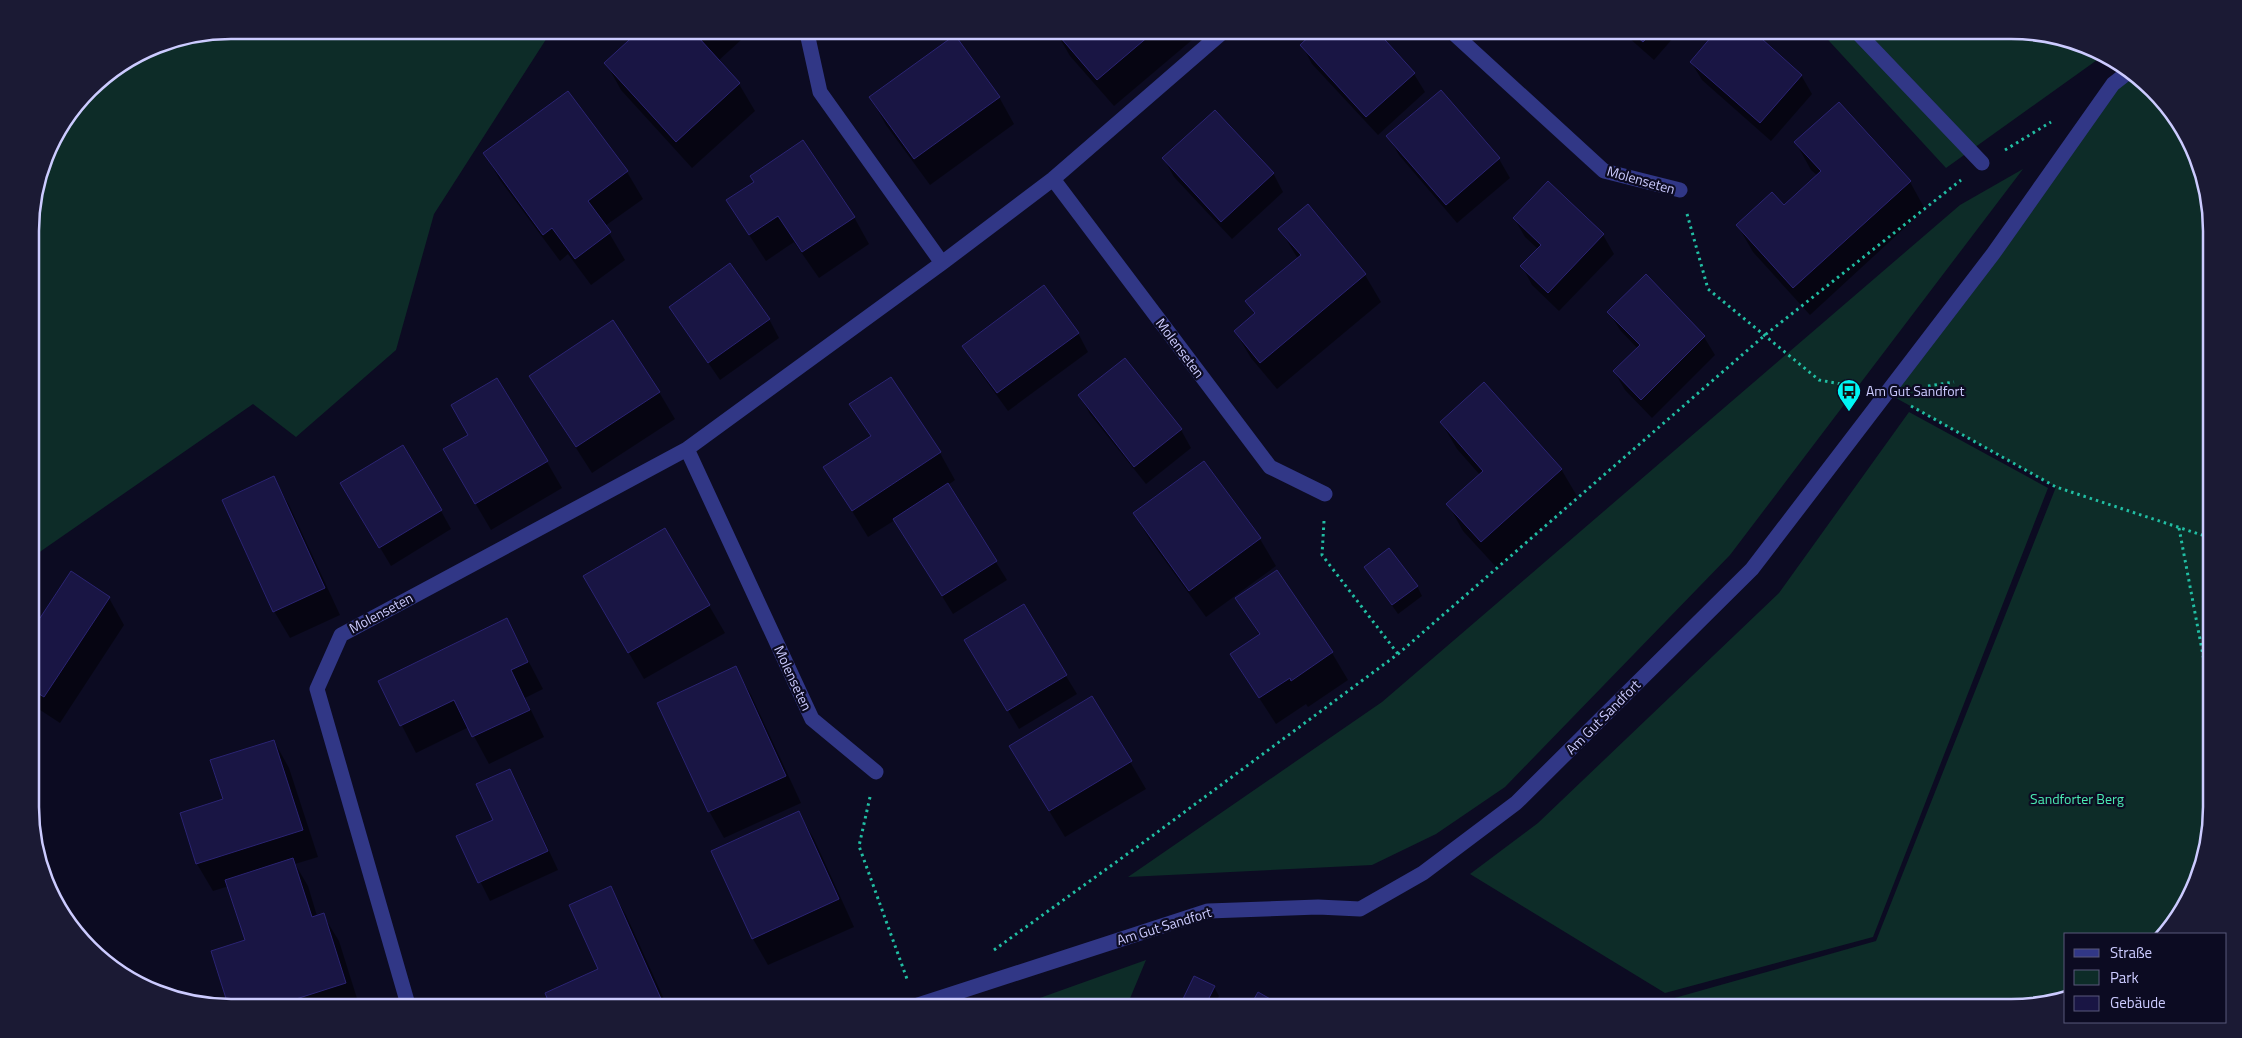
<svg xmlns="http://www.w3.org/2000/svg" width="2242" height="1038" font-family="'Titillium Web',sans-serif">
<rect width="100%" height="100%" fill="#0c0b22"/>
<path fill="#0d2c28" d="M231,30H552L434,214L396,350L296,437L253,404L31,558L30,217L51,142L98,80L154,45Z
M1819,30H2011L2088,45L2104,55L1946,168Z
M2134,72L2171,109L2197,154L2210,205L2212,807L2197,884L2166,934H2066V999L2024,1008H1672L1671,999L1876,941L2056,487L1887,393L2113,84Z
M2023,169L1730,555L1505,787L1436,834L1372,865L1128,877L1382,702L1960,205Z
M1909,412L2048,488L1873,937L1665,993L1470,874L1538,823L1779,593Z
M1146,960L1126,1008H1012Z"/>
<path fill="#0007" d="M642,30H752L718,61L739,84L755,111L692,168L621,90L606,63Z
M1055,30H1186L1192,40L1114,106L1070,56Z
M1318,30H1374L1414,74L1425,92L1378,135L1312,64L1302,45Z
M1620,30H1680L1654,60Z
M1719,30H1751L1801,75L1812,94L1771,141L1702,80L1691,62Z
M1441,91L1499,159L1510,178L1457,223L1399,155L1388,136Z
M568,92L627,172L643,199L605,226L625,260L591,285L568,254L560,261L500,180L485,154Z
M999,97L1014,124L930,185L886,125L871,98Z
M1796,143L1910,182L1925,209L1810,315L1753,252L1738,226L1784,207L1818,176L1811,170Z
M1164,159L1273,173L1283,192L1232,239L1174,177Z
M1548,182L1603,235L1614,254L1559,311L1532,285L1522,266L1538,249L1525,237L1514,218Z
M727,201L854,217L869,244L819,278L794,242L766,261Z
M1308,206L1365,275L1381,302L1277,389L1251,358L1235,331L1255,315L1247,301L1298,259L1280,229Z
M1646,276L1704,337L1715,355L1652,418L1625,390L1614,371L1638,349L1620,330L1609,312Z
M670,307L769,319L779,338L720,380Z
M1078,333L1088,352L1008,411L974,364L963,346Z
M530,376L659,392L675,419L592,473Z
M890,378L940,453L955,480L948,485L1007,580L953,614L895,520L868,537L825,467L871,437L851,404Z
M1080,396L1181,430L1191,448L1146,484L1090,414Z
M1441,422L1561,469L1577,496L1497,568L1463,531L1448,504L1480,475L1457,449Z
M444,450L547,462L562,488L491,530Z
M1204,463L1260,539L1276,566L1206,617L1150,540L1134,513Z
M273,478L289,505L340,615L290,638L274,611Z
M352,501L441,511L451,529L391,566Z
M665,530L725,633L644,679L584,576Z
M1365,567L1417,586L1422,596L1398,614Z
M1277,571L1332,653L1348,680L1308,707L1306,704L1276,724L1231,655L1260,636L1237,598Z
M109,598L124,625L60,723L31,704V614L40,620Z
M1023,606L1077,694L1019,729L966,640Z
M507,620L543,689L525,698L544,737L489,764L469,727L416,753L379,681Z
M735,668L751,695L801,803L724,838L709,811Z
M1092,697L1146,789L1065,837L1026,773Z
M274,741L289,768L318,857L295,864L308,886L317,916L323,915L339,941L360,1008H230L247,941L229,886L213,891L197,864L181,814L224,800Z
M510,771L520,789L558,870L490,901L458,837L494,820Z
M798,812L814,839L854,927L768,965L753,939Z
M610,888L626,915L668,1008H553L600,970Z
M1214,987L1219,996L1213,1008H1187L1183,1001Z"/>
<path fill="#191544" stroke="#2b2473" d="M640,30H707L699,38L740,83L676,142L604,63Z
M1054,30H1156L1097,80Z
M1316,30H1376L1415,73L1366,117L1300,45Z
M1629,30H1654L1643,42Z
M1717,30H1752L1802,75L1760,123L1690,62Z
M955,35L1000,97L914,159L869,97Z
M1441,90L1500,158L1446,205L1386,136Z
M568,91L628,171L588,201L611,232L575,259L552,228L543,235L483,153Z
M1839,102L1911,181L1793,288L1736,225L1772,192L1784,205L1821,171L1794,142Z
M1215,110L1274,173L1221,222L1162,158Z
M803,140L855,217L802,252L778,216L749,235L726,200L754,182L750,176Z
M1548,181L1604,234L1548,293L1520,266L1541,245L1513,218Z
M1308,204L1366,274L1260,363L1234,331L1255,313L1245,301L1301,255L1278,229Z
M730,263L770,319L708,363L669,307Z
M1646,274L1705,336L1641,400L1613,371L1640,345L1607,312Z
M1044,285L1079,333L997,393L962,346Z
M613,320L660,392L576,447L529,376Z
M1125,358L1182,429L1134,467L1078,395Z
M891,377L941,452L852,511L823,467L871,436L849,404Z
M497,378L548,461L475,504L443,449L468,435L451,405Z
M1484,382L1562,469L1481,542L1446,504L1483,471L1440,422Z
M403,445L442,510L379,548L340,483Z
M1204,461L1261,538L1189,591L1133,513Z
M274,476L325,588L273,612L222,500Z
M948,483L997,561L942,596L893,519Z
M665,528L710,605L628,653L583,576Z
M1389,548L1418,586L1392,605L1364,567Z
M1277,570L1333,652L1291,681L1290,678L1259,698L1230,654L1260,634L1235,598Z
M71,571L110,597L44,697L31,689V612L40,618Z
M1024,604L1067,675L1007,711L964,640Z
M507,618L528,662L511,670L530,710L472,737L454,700L400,726L378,681Z
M736,666L786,776L708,812L657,703Z
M1092,696L1132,761L1049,811L1009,746Z
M274,740L303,830L196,864L180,813L223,799L210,760Z
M510,769L548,851L478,883L456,836L493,820L476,784Z
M799,811L839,899L752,939L711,851Z
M293,858L312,917L324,913L346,983L268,1008H229L211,951L245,940L225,880Z
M611,886L662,1001L647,1008H551L545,993L598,969L569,905Z
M1194,976L1215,986L1204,1008H1197L1182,1001Z
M1258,992L1286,1008H1249Z"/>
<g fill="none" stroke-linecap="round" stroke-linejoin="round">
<path stroke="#21bea3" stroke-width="3" stroke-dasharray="2.5 4" stroke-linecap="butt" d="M2005,150L2051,122
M1687,214L1708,289L1819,380L1856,387
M1928,386L1954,382
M1911,406L2056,487L2211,538
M1324,521L1322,555L1398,654
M2179,528L2212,703
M870,797L859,846L907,979
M994,950L1144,842L1398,654L1765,335L1961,180"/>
<path stroke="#313786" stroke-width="15" d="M1450,30L1604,171L1680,190
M1855,30L1982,163
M807,33L820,92L942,263
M1053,179L1270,467L1325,494
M687,449L812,719L876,772
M409,1008L317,689L341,635L687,449L942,263L1053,179L1225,30
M909,1008L1208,911L1318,907L1360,909L1423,873L1516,803L1752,569L1993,254L2113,84L2131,70"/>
</g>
<defs>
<g id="bus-pin" transform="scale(1.25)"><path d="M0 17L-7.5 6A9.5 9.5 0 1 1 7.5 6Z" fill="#00f6f4" stroke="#0c0b22"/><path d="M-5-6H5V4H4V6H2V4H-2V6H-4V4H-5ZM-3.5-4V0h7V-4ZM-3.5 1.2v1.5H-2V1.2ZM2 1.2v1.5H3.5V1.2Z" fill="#111"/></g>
</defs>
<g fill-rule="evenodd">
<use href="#bus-pin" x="1849" y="391"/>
</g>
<g text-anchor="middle" stroke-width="4.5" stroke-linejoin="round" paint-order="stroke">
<g font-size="14" fill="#cccbff" stroke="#0c0b22">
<text transform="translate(1641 180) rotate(16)" y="5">Molenseten</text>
<text transform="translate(1180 348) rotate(53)" y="5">Molenseten</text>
<text transform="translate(381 613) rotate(-28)" y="5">Molenseten</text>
<text transform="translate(793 678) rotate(65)" y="5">Molenseten</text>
<text transform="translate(1603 717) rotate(-45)" y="5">Am Gut Sandfort</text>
<text transform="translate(1164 926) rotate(-17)" y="5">Am Gut Sandfort</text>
</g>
<g font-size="14" fill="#cccbff" stroke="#0c0b22" text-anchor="start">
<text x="1866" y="396">Am Gut Sandfort</text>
</g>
<g font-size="14" fill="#4bebb2" stroke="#0c0b22">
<text x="2077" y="804">Sandforter Berg</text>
</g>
</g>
<path d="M0 0H2242V1038H0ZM231 39H2011A192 192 0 0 1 2203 231V807A192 192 0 0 1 2011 999H231A192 192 0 0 1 39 807V231A192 192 0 0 1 231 39Z" fill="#1b1a34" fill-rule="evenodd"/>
<path fill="none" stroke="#cccbff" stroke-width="2.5" d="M231 39H2011A192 192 0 0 1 2203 231V807A192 192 0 0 1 2011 999H231A192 192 0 0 1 39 807V231A192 192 0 0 1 231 39Z"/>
<rect x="2064" y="933" width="162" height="90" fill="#0c0b22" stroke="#59587a"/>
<rect x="2074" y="949" width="25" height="8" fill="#313786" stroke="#59587a"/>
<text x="2110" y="958" font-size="15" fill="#cccbff">Straße</text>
<rect x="2074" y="970" width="25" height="15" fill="#0d2c28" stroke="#59587a"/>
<text x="2110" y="983" font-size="15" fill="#cccbff">Park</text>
<rect x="2074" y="996" width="25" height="15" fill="#191544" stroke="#59587a"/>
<text x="2110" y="1008" font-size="15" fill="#cccbff">Gebäude</text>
</svg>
